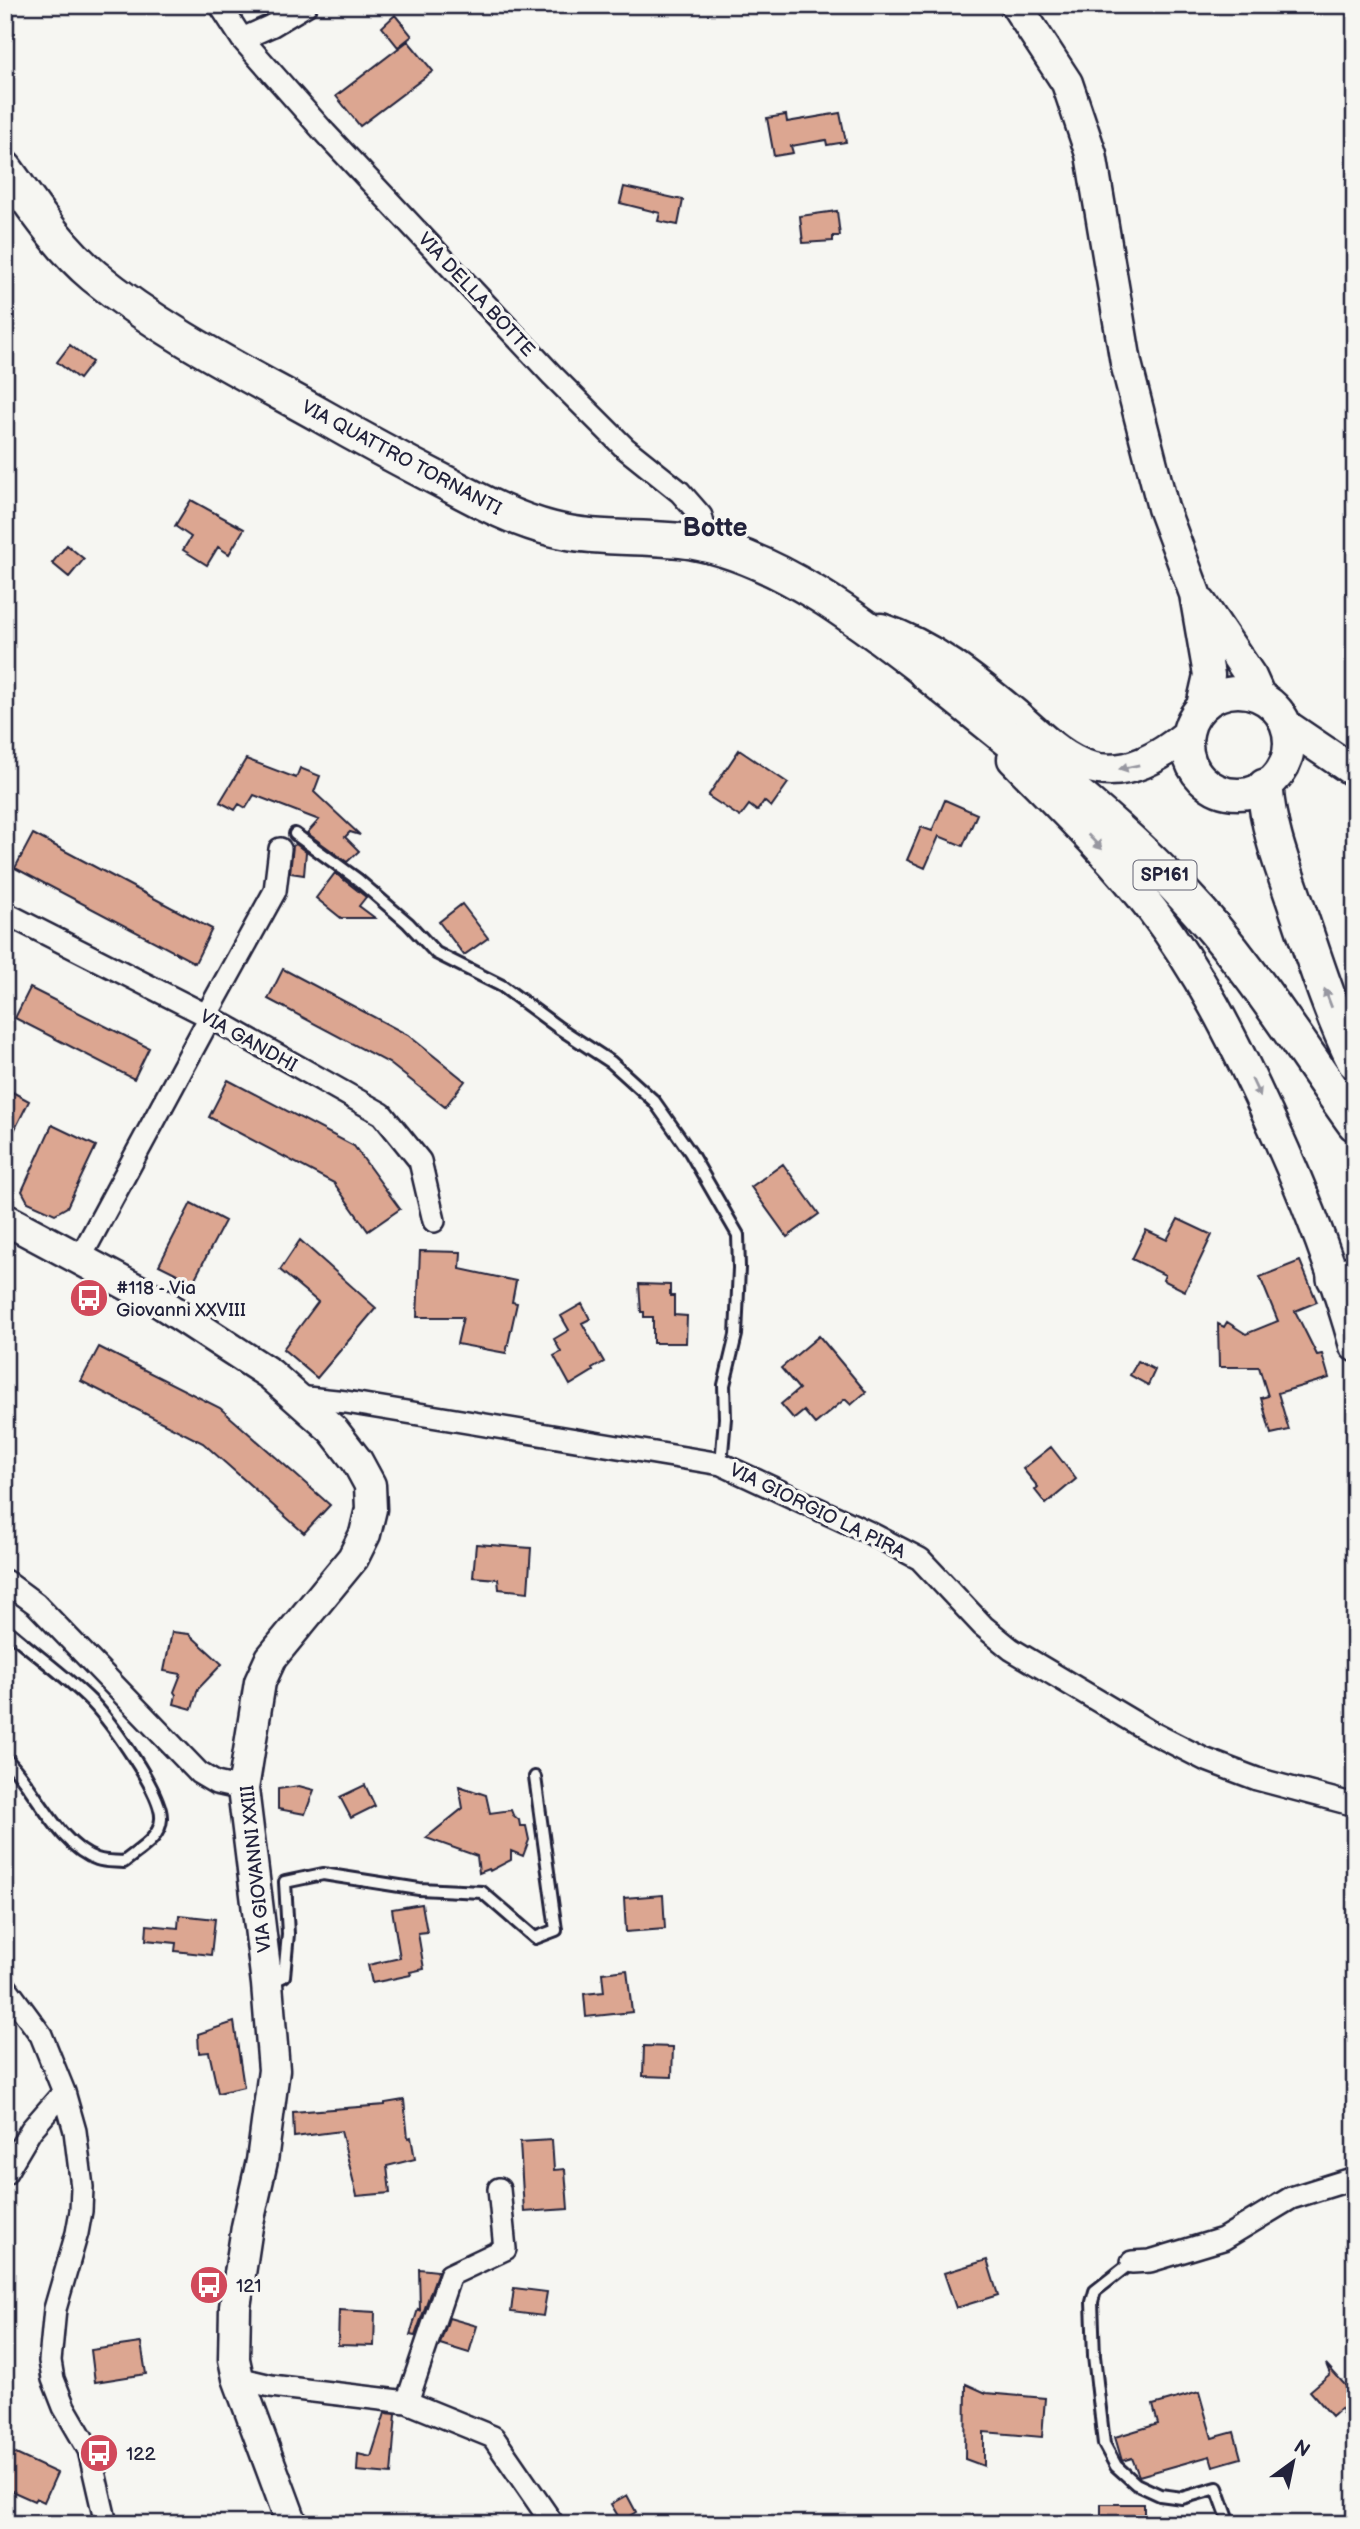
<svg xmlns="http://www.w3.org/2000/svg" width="1360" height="2529" font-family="'Balsamiq Sans',sans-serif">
<rect width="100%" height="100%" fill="#f6f6f2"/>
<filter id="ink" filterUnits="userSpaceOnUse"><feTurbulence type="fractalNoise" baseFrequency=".0143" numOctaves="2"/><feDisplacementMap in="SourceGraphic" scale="14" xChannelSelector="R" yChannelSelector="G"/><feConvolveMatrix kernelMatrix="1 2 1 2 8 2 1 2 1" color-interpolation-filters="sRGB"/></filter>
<g filter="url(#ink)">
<path fill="#dca691" stroke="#22223b" stroke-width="2" d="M395,15L412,36L398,47L382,27Z
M408,41L433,71L360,126L336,96Z
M840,113L846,142L827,145L826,140L791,146L793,153L774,156L767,118L786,115L787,122Z
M624,187L683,200L678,225L658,221L660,213L620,203Z
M837,211L840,236H833V241L803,243L800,216Z
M70,345L92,362L79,379L57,362Z
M191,500L244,529L229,554L218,547L207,565L183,550L191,537L175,526Z
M67,545L84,559L69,577L52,563Z
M739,750L788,783L771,807L764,801L757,811L749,805L740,817L708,796Z
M246,759L296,778L300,768L320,776L314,792L360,835L350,832L345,837L359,851L347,862L307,833L319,820L254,795L246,808L239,804L235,810L220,802Z
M945,800L977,814L963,846L939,836L925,868L907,860L921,827L932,831Z
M33,834L212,929L195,963L15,868Z
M296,844L306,852L304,875L290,873L293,846Z
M335,873L366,897L359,906L375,918H341L316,898Z
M462,904L488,938L464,955L439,922Z
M283,969L408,1035L465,1081L445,1107L389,1063L268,999Z
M30,988L149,1048L134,1079L15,1018Z
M228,1080L354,1146L400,1209L368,1231L334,1183L209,1117Z
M5,1088L29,1101L5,1149Z
M52,1125L96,1146L67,1207L55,1214L28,1202L22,1191Z
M783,1164L819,1214L787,1237L751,1187Z
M191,1203L225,1221L193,1282L159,1265Z
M1178,1219L1212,1235L1185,1291L1163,1280L1165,1275L1132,1259L1146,1230L1167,1240Z
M300,1240L376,1308L317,1378L283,1349L318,1302L280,1270Z
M420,1251L461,1252L460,1269L516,1281L512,1302L517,1303L506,1353L457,1344L463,1317H417Z
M1300,1261L1317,1302L1295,1311L1317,1355L1322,1354L1329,1378L1278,1393L1289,1430L1271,1434L1261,1398L1268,1396L1259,1367H1219L1218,1324L1224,1327L1227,1322L1246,1334L1278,1321L1260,1277Z
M639,1284L670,1285V1296H674V1315L687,1316L686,1343H653V1317H644V1312H641Z
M582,1304L590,1319L582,1323L604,1362L592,1369L593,1371L570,1385L554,1356L561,1352L554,1339L569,1330L561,1316Z
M819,1336L866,1392L851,1405L845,1399L815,1424L804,1411L794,1419L781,1404L799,1389L781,1368Z
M99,1347L220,1408L330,1505L304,1533L203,1443L81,1381Z
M1138,1361L1155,1370L1148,1385L1130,1375Z
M1051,1447L1076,1479L1046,1504L1035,1490L1038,1487L1023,1469Z
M476,1544L531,1548L528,1592L499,1589L498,1579L473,1577Z
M172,1632L189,1634L222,1664L198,1689L192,1709L174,1704L176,1695L174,1692L181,1674L164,1671Z
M365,1785L375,1806L351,1818L340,1797Z
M299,1786L314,1790L305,1814L278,1809V1789Z
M459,1786L486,1795L490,1813L511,1810L513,1815L519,1820L520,1826H526L529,1840L523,1856L511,1851V1860L490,1871L489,1869L479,1873L477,1856L426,1838L463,1808Z
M663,1895L665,1929L626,1932L624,1898Z
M422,1904L427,1932L418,1933L424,1969L410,1972L411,1975L372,1983L368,1965L400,1958L392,1909Z
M179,1915L215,1919L211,1955L175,1951L176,1943L146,1940L147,1925L178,1928Z
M627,1970L632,2012L586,2017L584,1994L604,1992L602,1973Z
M234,2022L244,2087L218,2093L209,2052L199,2053L198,2034Z
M644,2046L673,2047L672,2077L643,2076Z
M404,2100L408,2138L411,2137L415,2159L387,2166L390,2193L357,2196L341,2131L294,2137L293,2112L385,2105V2103Z
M552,2140L554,2170L565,2169L568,2209L524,2212L520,2142Z
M987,2260L998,2295L956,2308L944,2273Z
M419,2269L438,2271L415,2336L410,2335L418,2309L420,2310Z
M514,2288L547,2292L543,2316L511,2312Z
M339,2310L375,2312L374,2346L338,2345Z
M449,2318L477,2326L469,2353L440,2344Z
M141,2343L146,2374L95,2382L91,2350Z
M1326,2364L1355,2396V2441L1351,2442L1341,2408L1332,2416L1310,2391L1330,2374Z
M966,2384L986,2393L1045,2398L1042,2437L984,2432V2466L965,2459Z
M1199,2392L1212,2438L1234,2432L1241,2458L1213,2466L1210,2456L1139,2476L1132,2458L1122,2461L1115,2437L1158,2424L1153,2405Z
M385,2413L396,2414L391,2474L357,2471L358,2454L371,2457Z
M5,2449L57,2473L44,2502L36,2498L34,2501L5,2488Z
M627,2495L636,2512L621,2521L611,2504Z
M1101,2504H1144V2523H1101Z"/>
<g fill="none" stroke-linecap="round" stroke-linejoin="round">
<g stroke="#22223b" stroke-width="16">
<path id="service" d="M295,834L357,879L408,923L436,953L502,986L559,1028L611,1062L654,1101L690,1152L738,1235L739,1268L736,1335L724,1385L725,1418L721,1464
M5,1628C33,1653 65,1675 91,1701C110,1721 163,1794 161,1819C160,1839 138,1850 124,1862C115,1861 105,1862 97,1859C58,1846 34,1785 5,1758
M270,1983L284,1976L288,1934L285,1882L323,1874L419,1889L482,1892L535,1938L556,1930L535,1777
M1132,2262L1095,2291L1092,2302L1094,2356L1104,2444L1116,2466L1136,2484L1160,2495L1182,2498L1217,2488L1230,2524"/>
</g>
<g stroke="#22223b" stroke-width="26">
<path id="minor" d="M220,5L242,39L325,133L552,375L625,448L680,492L701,516L709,546
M242,39L271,26L306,5
M5,913L210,1017L382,1114L420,1161L434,1221
M79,1260L210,1017L211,1007L275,891L280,849
M297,1397L346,1402L721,1464L870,1533L920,1559L983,1626L1011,1649L1147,1730L1204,1759L1257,1779L1355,1805
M5,1581L36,1604L199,1773L216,1783L243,1789
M5,1986L41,2035L64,2092L75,2131L82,2187L81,2211L77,2233L55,2309L50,2361L53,2379L64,2407L89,2450L106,2524
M5,2174L31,2130L64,2092
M1132,2262L1150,2261L1223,2239L1291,2198L1355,2178
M238,2378L271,2386L407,2402L493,2437L553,2524
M407,2402L450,2275L505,2249L499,2189"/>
</g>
<g stroke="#22223b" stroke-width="35">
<path id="secondary" d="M1016,5L1067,83L1091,154L1126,363L1163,508L1195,594L1209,675L1202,706
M1201,603L1251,677L1260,697
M881,629C933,646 975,681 1016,715C1038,734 1062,759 1090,767C1127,778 1161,756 1188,734
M1187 743a51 51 0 1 1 102 0a51 51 0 1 1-102 0Z
M1287,726L1355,772
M1013,759C1061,808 1111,856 1153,911C1199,972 1231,1035 1263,1104C1300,1183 1332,1263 1355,1346
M5,1219L158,1301L270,1374L333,1430L357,1461L370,1485L371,1509L365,1534L353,1558L271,1658L260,1682L243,1789L267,1984L274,2070L262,2161L247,2227L235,2307L234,2359L238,2378L292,2524"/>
</g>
<g stroke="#22223b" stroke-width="38">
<path id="primary" d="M5,168C32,205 58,246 94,276C162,332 243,372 320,415C362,439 405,462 448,484C481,502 516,520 552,529C598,541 646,535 692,542C777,557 859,620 926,672"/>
</g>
<g stroke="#22223b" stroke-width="40">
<path id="trunk" d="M926,672C1012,743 1107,813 1183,894C1249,963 1299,1046 1355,1123
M1265,787C1268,831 1284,869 1298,911C1315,961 1331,1013 1355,1061
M1335,1278L1355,1273"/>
</g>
<use href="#service" stroke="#f6f6f2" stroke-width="10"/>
<use href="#minor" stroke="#f6f6f2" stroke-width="21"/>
<use href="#secondary" stroke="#f6f6f2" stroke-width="30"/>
<use href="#primary" stroke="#f6f6f2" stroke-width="33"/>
<use href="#trunk" stroke="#f6f6f2" stroke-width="35"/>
</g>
<defs><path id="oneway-solid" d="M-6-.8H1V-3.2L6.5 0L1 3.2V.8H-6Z" transform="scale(1.75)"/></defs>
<g fill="#9797a0">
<use href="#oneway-solid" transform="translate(1129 767) rotate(168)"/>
<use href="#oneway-solid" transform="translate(1095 842) rotate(46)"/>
<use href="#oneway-solid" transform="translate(1328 998) rotate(-111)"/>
<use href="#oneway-solid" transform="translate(1256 1088) rotate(65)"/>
</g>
</g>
<defs>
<g id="bus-disc" transform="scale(2.0125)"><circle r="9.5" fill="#d1495b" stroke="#f6f6f2"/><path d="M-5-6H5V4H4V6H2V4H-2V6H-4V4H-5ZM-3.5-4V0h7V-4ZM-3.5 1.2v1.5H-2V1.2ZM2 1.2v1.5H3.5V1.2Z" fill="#fff"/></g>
</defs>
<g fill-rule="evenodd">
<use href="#bus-disc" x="89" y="1298"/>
<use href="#bus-disc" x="209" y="2285"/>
<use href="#bus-disc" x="99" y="2453"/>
</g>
<g text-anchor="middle" stroke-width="7" stroke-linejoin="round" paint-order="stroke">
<rect fill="#f6f6f2" stroke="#626272" stroke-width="2" x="1133.5" y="860.5" width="63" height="29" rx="5"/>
<g font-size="18" font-weight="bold" fill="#22223b">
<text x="1165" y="881">SP161</text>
</g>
<g font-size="19" fill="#22223b" stroke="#f6f6f2">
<text transform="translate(477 294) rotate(47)" y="7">VIA DELLA BOTTE</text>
<text transform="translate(402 457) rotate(28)" y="7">VIA QUATTRO TORNANTI</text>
<text transform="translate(249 1040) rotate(29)" y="7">VIA GANDHI</text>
<text transform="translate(818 1510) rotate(26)" y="7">VIA GIORGIO LA PIRA</text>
<text transform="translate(255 1869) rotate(-96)" y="7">VIA GIOVANNI XXIII</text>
</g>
<g font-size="19" fill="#22223b" stroke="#f6f6f2" text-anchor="start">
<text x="116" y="1294">#118 - Via<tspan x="116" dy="22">Giovanni XXVIII</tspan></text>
<text x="236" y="2292">121</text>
<text x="126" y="2460">122</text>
</g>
<g font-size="26" font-weight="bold" fill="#22223b" stroke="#f6f6f2">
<text x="715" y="536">Botte</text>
</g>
</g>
<rect width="1360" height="2529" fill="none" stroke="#f6f6f2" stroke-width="28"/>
<rect x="14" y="14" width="1332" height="2501" fill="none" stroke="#22223b" stroke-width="2.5" filter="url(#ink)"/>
<g transform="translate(1293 2462) rotate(33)" stroke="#f6f6f2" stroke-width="5" paint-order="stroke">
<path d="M0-5L12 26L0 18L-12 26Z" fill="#22223b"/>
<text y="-10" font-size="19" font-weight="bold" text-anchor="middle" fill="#22223b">N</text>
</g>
</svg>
